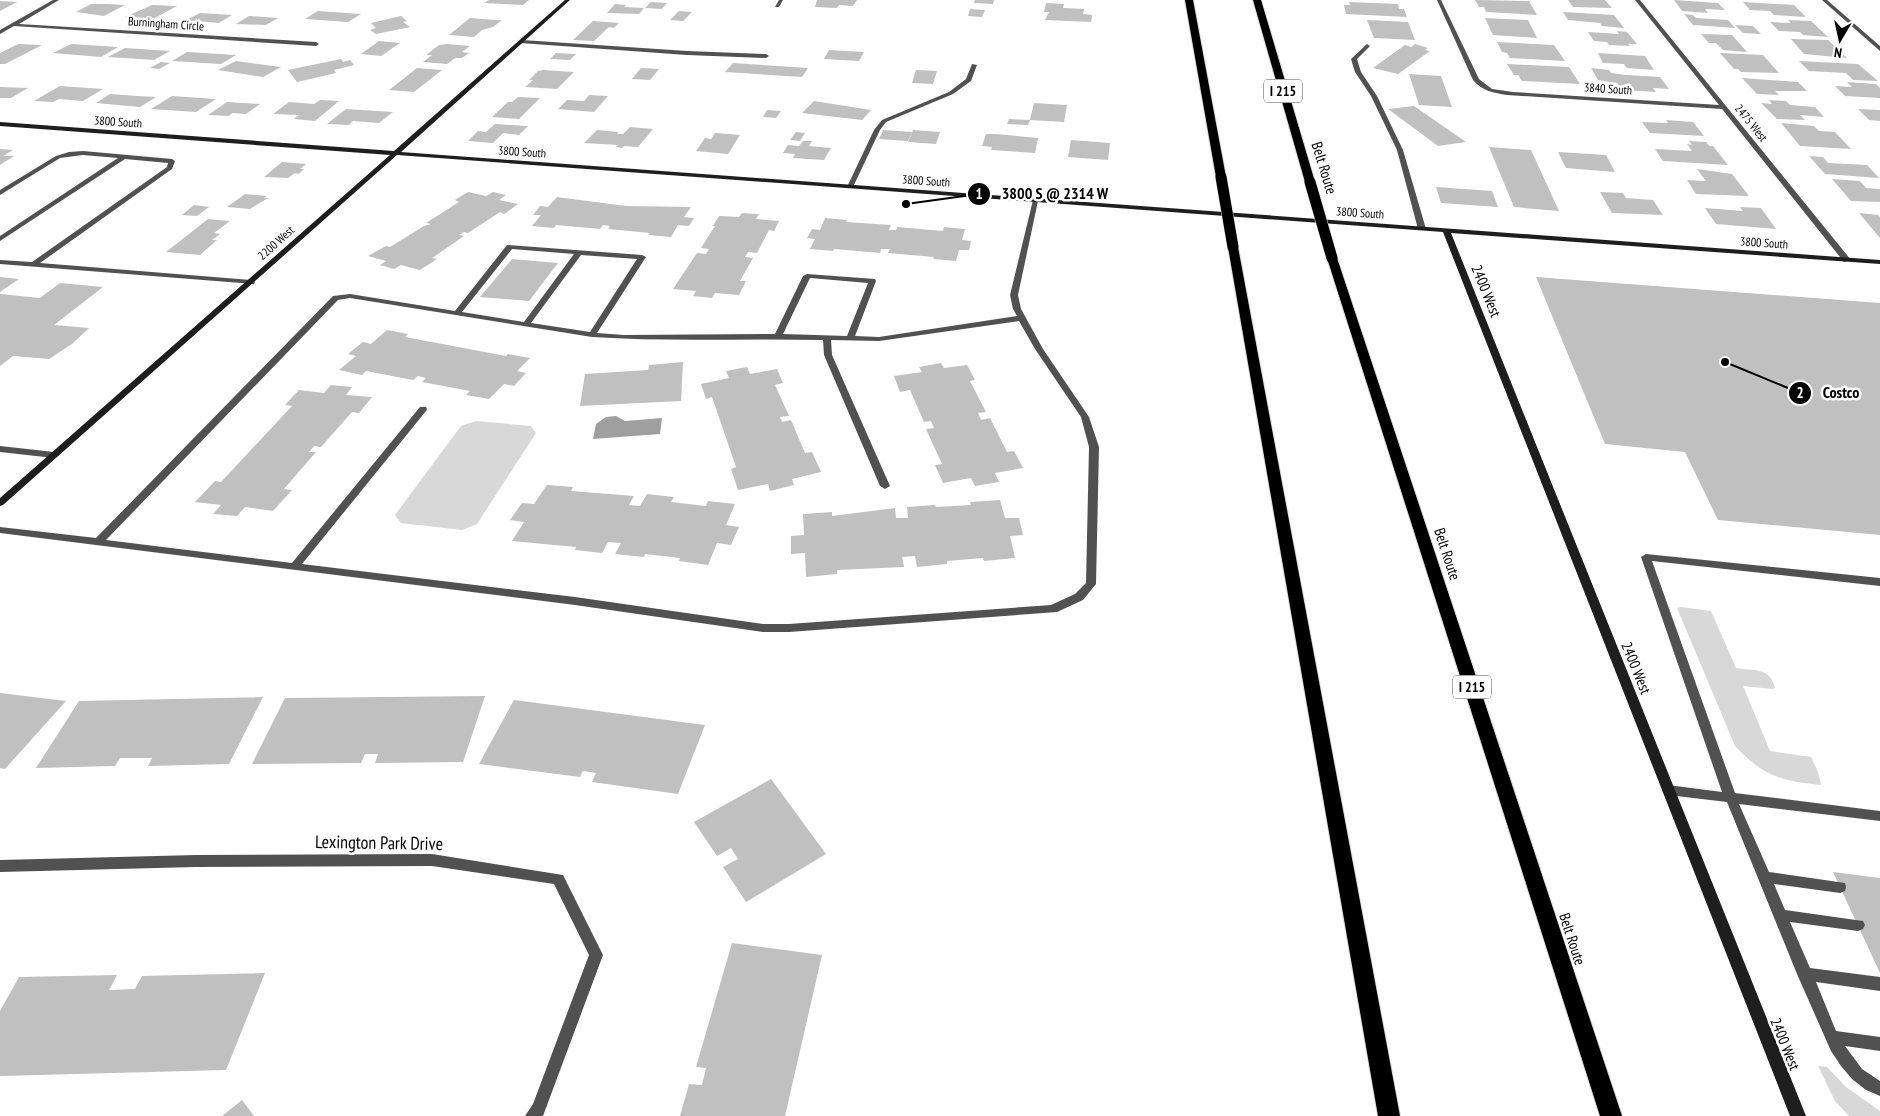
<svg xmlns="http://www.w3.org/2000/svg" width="1880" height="1116" font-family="'PT Sans Narrow',sans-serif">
<rect width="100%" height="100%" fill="#fff"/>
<path fill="#d8d8d8" d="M476,421L531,426L536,433L477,524L462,530L401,523L395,515L461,426Z
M1681,607L1711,611L1736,668C1754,671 1770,667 1775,688L1773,689L1743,686L1770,751L1811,757L1818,772L1821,785C1781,781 1763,776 1735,746L1677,608Z
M1818,1066L1827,1067L1846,1087L1880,1111V1116H1849L1835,1101Z"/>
<path fill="#9f9f9f" d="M616,416L625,421L662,418L660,434L593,439L596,424L606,417Z"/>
<path fill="#c0c0c0" d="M489,0H529L523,5L484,3Z
M817,0H857L853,6L839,5L837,8L815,7Z
M975,0H994L993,4L974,3Z
M1475,0L1529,1L1537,15L1486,12L1484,7H1479Z
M1568,0H1605L1612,8L1573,7Z
M1674,0L1718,3L1725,10L1705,9L1708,13L1682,11Z
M0,1L17,2L0,11Z
M651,2L667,3L662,9L645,8Z
M1349,2L1398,4L1399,9H1404L1407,17L1346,14L1344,5H1350Z
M1743,2L1794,5L1806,17L1774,15L1770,11L1750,10Z
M1046,3L1064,4L1063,8L1084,9L1083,14L1092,15L1091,22L1045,20L1049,12H1044Z
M91,4H108L125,5L104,16L76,12Z
M615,4L626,5L624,7L644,8L639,14L607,13Z
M152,5L177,6L153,19L125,17Z
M970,9L985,10L982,17L968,16Z
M318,11L361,14L348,22L305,19Z
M679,11L692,12L683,21L670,20Z
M1563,12L1614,15L1624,28L1602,26L1600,23L1568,20Z
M200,13L232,15L219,23L186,20Z
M1684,14L1693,15L1696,18L1728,20L1735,28L1693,25Z
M249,16L278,18L266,25L236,24Z
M401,16L407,21L403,22L410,27L376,34L370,30L376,28L371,23Z
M470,18L495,20H502L493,27L482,30L474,37L449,35Z
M1485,18L1528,20L1537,38L1493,35Z
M1367,20L1408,22L1415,40L1374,38Z
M1788,20L1811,21L1828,37L1803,35L1800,32L1779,31L1770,22L1791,23Z
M593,21L619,23L614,28L609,27L594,41L573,40Z
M1735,25L1753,26L1761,34L1743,33Z
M1617,31L1627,32L1637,44H1628L1630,46L1609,45L1607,42L1594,41L1588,32L1619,34Z
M1701,34L1732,35L1747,52L1723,50L1716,43H1709Z
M1791,39L1828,40L1847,58L1804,54Z
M379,41L400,43L381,56L361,54Z
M1497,42L1554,45L1565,61L1510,58L1507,53L1502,52Z
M18,44L42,45L5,64H0V53Z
M71,44L118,47L101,57L53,53Z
M447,44L470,46L462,52L469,53L462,58H455L447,64L423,62L432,55H426L439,45Z
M1415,44L1428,48L1425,50L1430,51L1398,74L1373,68L1405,45L1411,47Z
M125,48L170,51L154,60L108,57Z
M829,50L864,52L859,61L824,59Z
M187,52L236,55L221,64L172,61Z
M556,53L576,54L570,60L550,59Z
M1598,53L1645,56L1654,70L1627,68L1624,64L1603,63Z
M1720,53L1763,55L1779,73L1741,72L1738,69H1734Z
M341,59L343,62L350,60L354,65L334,70L336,73L297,82L288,70Z
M236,61L281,67L263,77L218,70Z
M1799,61L1858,64L1878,81L1853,80L1846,73L1809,71Z
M161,62L170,63L159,69L150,68Z
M733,63L808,68L802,77L725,72Z
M1507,64L1569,67L1580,84L1522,81L1518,75H1514Z
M417,68L442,70L414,92L389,90Z
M641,68L659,69L650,80L632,79Z
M1591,68L1609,70L1611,73L1626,75L1660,77L1669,89L1653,88L1656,92L1622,90L1617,83L1598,80Z
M543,70L574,72L557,89L525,87L533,80H529L538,71Z
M916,70L937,71L933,84L912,83Z
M1409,74L1441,76L1452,107L1419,105Z
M1742,78L1798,82L1807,91H1775L1779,95L1757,94Z
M1847,82L1876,84L1880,88V98L1845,96L1835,86L1852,87Z
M60,86L103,89L83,101L59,99L53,102L34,101Z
M0,87L28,88L11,98H0Z
M110,94L138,96L156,97L140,107L96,103Z
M589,95L608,96L594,112L558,109L567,100L584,101Z
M172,96L216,99L196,112L151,109Z
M518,97L540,98L519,119L492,117L508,102H512Z
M320,100L339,101L315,121L294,119L299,115L273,114L289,102L314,104Z
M1769,100L1786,101L1790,105L1815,107L1824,117L1800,115L1805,120L1777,119L1761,103L1772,104Z
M814,101L871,110L862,120L802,113Z
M227,102L260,104L246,114L233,113L228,116L208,115Z
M1034,103L1067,105L1064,122L1030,120Z
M1414,106L1466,142L1438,146L1388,109Z
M346,109L393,112L379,123L353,121L349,125L327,124Z
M1858,109L1880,110V121L1869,120Z
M767,110L781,111L776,118L763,117Z
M1009,119L1030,120L1028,125L1007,124Z
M1666,120L1693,122L1704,136L1650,133L1642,122L1668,123Z
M1781,123L1814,126L1819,131L1835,132L1851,149L1800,146Z
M495,124L528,126L519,135L503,133L493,143L468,141L478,131L486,132Z
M630,127L653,129L638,147L624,146L622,148L616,147L618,145L584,143L597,130L619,132L617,134H623Z
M883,130L912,132L908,141L879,139Z
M913,130L940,132L936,144L908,142Z
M796,132L805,133L800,141L790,140Z
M715,133L740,135L728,154L696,151L705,138L711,139Z
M986,134H996L1038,138L1035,153L991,150L992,147L982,146Z
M1071,140L1110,143L1108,160L1068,157Z
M803,141H812L809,146L831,148L824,160L793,158L795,154L783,153L788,145L799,146Z
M1689,141L1706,142L1709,146H1713L1728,165L1663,161L1655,149L1692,151L1687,144L1692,145Z
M1489,147L1531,150L1559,211L1514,207Z
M0,149L13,150L3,156H14L0,165Z
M1558,152L1606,155L1615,172L1566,168Z
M1809,156L1823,157L1828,163L1867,165L1879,178L1825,174Z
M282,162L306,164L300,169H304L299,174L295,173L288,178L264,177Z
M1697,169L1732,174L1749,196L1696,194L1687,180L1706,181Z
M1832,179L1860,181L1866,188L1880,189V202L1851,201Z
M1436,187L1492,191L1498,207L1441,203Z
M468,192L486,196L493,192L506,195L499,200L518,204L504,214L500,212L468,233L464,232L459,235L464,236L432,258L437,259L420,270L401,265L394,269L380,265L386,261L368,256L386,246L390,247L424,226L431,224L426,223L459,202L455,200Z
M1600,192L1623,193L1626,198L1653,200L1663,215L1612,213Z
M245,194L267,196L264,198H268L250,209L227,207Z
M557,197L626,206L691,207L684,217L694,218L689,226L678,225L671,237L648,235L650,233L608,229L610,226L603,225L600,229L556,225L554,228L532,226L541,215H533L540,206L548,207Z
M194,205L209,207L197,216L182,215Z
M1740,207L1761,208L1776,229L1716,224L1705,208L1743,211Z
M742,213L759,214L756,219L779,221L774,231L769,230L757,253L748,252L745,257L753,258L740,281H746L739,295L715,293L712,298L693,296L696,291L673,289L697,253L706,254L709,249L701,248L715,226H713L719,216L739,217Z
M1859,213L1878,215L1880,217V238Z
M825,218L847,220L846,222L891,225L889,230H896L897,227L943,231L944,227L965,229L962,240L971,241L969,250H959L956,261L933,259L934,257L888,253L890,249H881L880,253L834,249L833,251L810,249L815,239L807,238L812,229L820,230Z
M208,219L230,221L214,233L220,234L212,240H217L200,255L166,252Z
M512,259L558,263L529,301L480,297Z
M0,277L19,279L0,292Z
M1536,277L1880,303V535L1718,520L1685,452L1605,444Z
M60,283L103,287L54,325L89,328L72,344L49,359L13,356L0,366V294L40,298Z
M387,330L408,334L405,337L506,356L508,354L530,358L517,371L526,373L514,386L504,384L489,399L466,395L470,391L422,382L426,378L418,376L413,380L366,371L362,375L339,370L356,356L348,354L363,342L371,344Z
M683,362L681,401L580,406L585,374L648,370L649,365Z
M941,363L944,368L967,365L975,380L970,381L986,412L978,413L981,420L990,418L1007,452L1014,451L1023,468L995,473L999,482L975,486L971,478L943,483L935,465L942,464L926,429L934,428L931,421L924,422L910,390L900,392L894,376L922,372L919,367Z
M747,367L750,374L777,369L783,383L775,385L789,416L780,417L782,422L791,420L805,453L812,452L821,472L792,479L794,485L770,491L768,484L738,490L731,469L736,467L712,397L706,399L701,384L729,378L726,371Z
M331,385L352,387L346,395L372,397L359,413L352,412L321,447L314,446L309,452H316L284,489L292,490L273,511L245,507L237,516L213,514L221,505L195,502L215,481L221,482L292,406L285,405L299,390L324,393Z
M547,485L573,487L571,491L634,496L629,505L640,506L647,494L674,497L671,502L706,506L708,501L735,504L726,525L739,527L731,545L717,543L708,565L679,561L680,558L645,554L644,557L615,554L621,543L608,542L602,553L575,550L576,547L512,541L524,522L510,520L522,503L534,504Z
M1000,500L1005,518H1019L1023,535L1010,536L1015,558L984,561L983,558L947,561V564L917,567L915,556L902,557L904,567L837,570V574L806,577L805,553L791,554V536L804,535L803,514L832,512V516L895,508L896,518H908L907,507L935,505L936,507L971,505L970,502Z
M0,693L66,701L5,769L0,768Z
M485,696L463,762L375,763L378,754H365L361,763L252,764L285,698Z
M263,697L229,764L148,766L152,758H120L115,766L36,768L79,701Z
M514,700L705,725L678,794L592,782L596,773L583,771L580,777L479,764Z
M771,779L826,854L746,902L723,867L738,859L731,848L717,856L694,822Z
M1833,872L1880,878V973Z
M732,943L822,955L785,1116H680L689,1084L702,1085L706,1068L696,1067Z
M265,973L226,1070L0,1076V1011L19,977L117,975L109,990L135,989L142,976Z
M242,1100L254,1116H222Z"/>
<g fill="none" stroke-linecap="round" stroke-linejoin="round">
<g stroke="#dbdbdb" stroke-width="2">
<path id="highway" d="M1185,0H1193L1226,177L1221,180L1216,177Z
M1253,0H1261L1315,182L1314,184H1306L1305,182Z
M1233,244L1238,247L1400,1116H1378L1228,247Z
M1332,255L1337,258L1622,1116H1600L1327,258Z"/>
</g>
<path fill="#515151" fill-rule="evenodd" d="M522,40L687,51L766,54L769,56L766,58L687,55L520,43V41Z
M1367,44L1370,46L1357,59L1361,72L1377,96L1403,150L1426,229L1424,230L1418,229L1397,150L1371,96L1355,72L1351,59Z
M972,64L977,65L971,81L953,94L886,122L880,130L853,187L848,188L847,187L874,130L882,120L949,92L966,79Z
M83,151L172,159L175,161L172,169L40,263L251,280L255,282L254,284L0,264V260L32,262L167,167L168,163L125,159L0,241V236L118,158L83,155L60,158L0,195V190L56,156L69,152Z
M1033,200L1038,201L1018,295L1021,309L1043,349L1089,417L1099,447L1096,584L1083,600L1057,612L789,632H763L575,605L0,533V527L96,538L333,296L350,294L455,311L507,245L642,255L646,257L597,333L624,335L775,334L803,276L807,274L875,279L876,281L855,336L879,337L1017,316L1013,309L1010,295ZM512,249L574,254L524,322L462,312ZM581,255L637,259L590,332L531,323ZM810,278L868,283L847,336L783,334ZM350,298L592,337C669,342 746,338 823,340L824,355L880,486L885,489L890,486L832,355L831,340L879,341L1019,321L1035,349L1081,417L1089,447L1086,583L1075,594L1051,605L789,624H763L575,597L302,564L426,411L427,409L426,407H420L292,563L106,540L338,300Z
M0,446L54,452L59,455L54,458L0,452Z
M1646,554L1880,578V586L1652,561L1735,793L1880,811V821L1739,804L1769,872L1845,883L1846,887L1845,891L1840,893L1774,884L1785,910L1863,921L1865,925L1863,929L1858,931L1790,922L1810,968L1880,977V991L1816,982L1836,1031L1880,1037V1051L1845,1046L1862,1069L1880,1081V1096L1866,1090L1852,1079L1841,1066L1831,1051L1797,974L1727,802L1668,795L1664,794L1662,790L1664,786L1668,785L1722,792L1641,557Z"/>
<path fill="#515151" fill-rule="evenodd" d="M53,0H59L19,24L316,42L319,44L316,46L14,26L0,34V30Z
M779,0H783L779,7H775Z
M1437,0H1441L1479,79L1492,89L1513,92L1719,105L1635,0H1640L1851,260L1844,262L1722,109L1507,95C1494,93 1482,91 1473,80Z
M1822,0H1827L1880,46V51Z
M432,854L563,875L603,955L543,1116H525L533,1104L589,955L554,884L432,866L196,867L0,872V860L196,855Z"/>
<path fill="#1e1e1e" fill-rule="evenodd" d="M565,0H570L401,152L1880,260V264L1451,233L1806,1116H1790L1443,232L397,155L3,505L0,506V498L390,155L0,126V122L394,151Z"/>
<use href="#highway" fill="#000" fill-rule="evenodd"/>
<g stroke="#dbdbdb" stroke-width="12" stroke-linecap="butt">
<path id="highway-bridge" d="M1221,177L1233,247
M1310,182L1332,258"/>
</g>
<use href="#highway-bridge" stroke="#000" stroke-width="11"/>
</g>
<g text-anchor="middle" stroke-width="5" stroke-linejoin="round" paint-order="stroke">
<g font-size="12" fill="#000" stroke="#fff">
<text transform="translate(166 24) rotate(4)" y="4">Burningham Circle</text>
<text transform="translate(1608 89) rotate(4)" y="4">3840 South</text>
<text transform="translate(118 122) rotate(4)" y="4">3800 South</text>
<text transform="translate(1751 123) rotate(51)" y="4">2475 West</text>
<text transform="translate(522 152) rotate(4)" y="4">3800 South</text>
<text transform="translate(926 181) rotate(4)" y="4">3800 South</text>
<text transform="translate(1360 213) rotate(4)" y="4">3800 South</text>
<text transform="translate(276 243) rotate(-42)" y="4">2200 West</text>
<text transform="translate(1764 243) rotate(4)" y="4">3800 South</text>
</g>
<g fill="#fff" stroke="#4c4c4c" stroke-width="1">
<rect x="1264" y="79.5" width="38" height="23" rx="4"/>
<rect x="1453" y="675.5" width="38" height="23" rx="4"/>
</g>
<g font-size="14" font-weight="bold" fill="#000">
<text x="1283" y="96">I 215</text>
<text x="1472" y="692">I 215</text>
</g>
<g font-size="15" fill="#000" stroke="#fff">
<text transform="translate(1324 168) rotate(73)" y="5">Belt Route</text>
<text transform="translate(1486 291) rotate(68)" y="5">2400 West</text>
<text transform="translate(1447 554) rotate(72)" y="5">Belt Route</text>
<text transform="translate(1636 668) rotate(68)" y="5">2400 West</text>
<text transform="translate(1572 939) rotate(72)" y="5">Belt Route</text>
<text transform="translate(1785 1044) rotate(68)" y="5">2400 West</text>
</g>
<g font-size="18" fill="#000" stroke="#fff">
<text transform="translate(379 843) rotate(1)" y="6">Lexington Park Drive</text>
</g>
</g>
<path fill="none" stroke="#000" stroke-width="2" d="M906 204L979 194M1725 362L1800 393"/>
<g fill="#000" stroke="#fff" stroke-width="2">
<circle cx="906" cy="204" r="5"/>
<circle cx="1725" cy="362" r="5"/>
<circle cx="979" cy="194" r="12"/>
<circle cx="1800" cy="393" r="12"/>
</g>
<g font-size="15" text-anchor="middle" font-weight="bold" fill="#fff">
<text x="979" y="199">1</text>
<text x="1800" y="398">2</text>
</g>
<g font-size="16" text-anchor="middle" font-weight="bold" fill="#000" stroke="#fff" stroke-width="5" stroke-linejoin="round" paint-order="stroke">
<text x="1055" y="199">3800 S @ 2314 W</text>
<text x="1841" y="398">Costco</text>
</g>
<g transform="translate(1840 40) rotate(189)" stroke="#ffffff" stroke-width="4" paint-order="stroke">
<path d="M0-4L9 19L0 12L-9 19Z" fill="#000000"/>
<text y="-8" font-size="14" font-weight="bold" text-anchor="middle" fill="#000000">N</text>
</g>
</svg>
